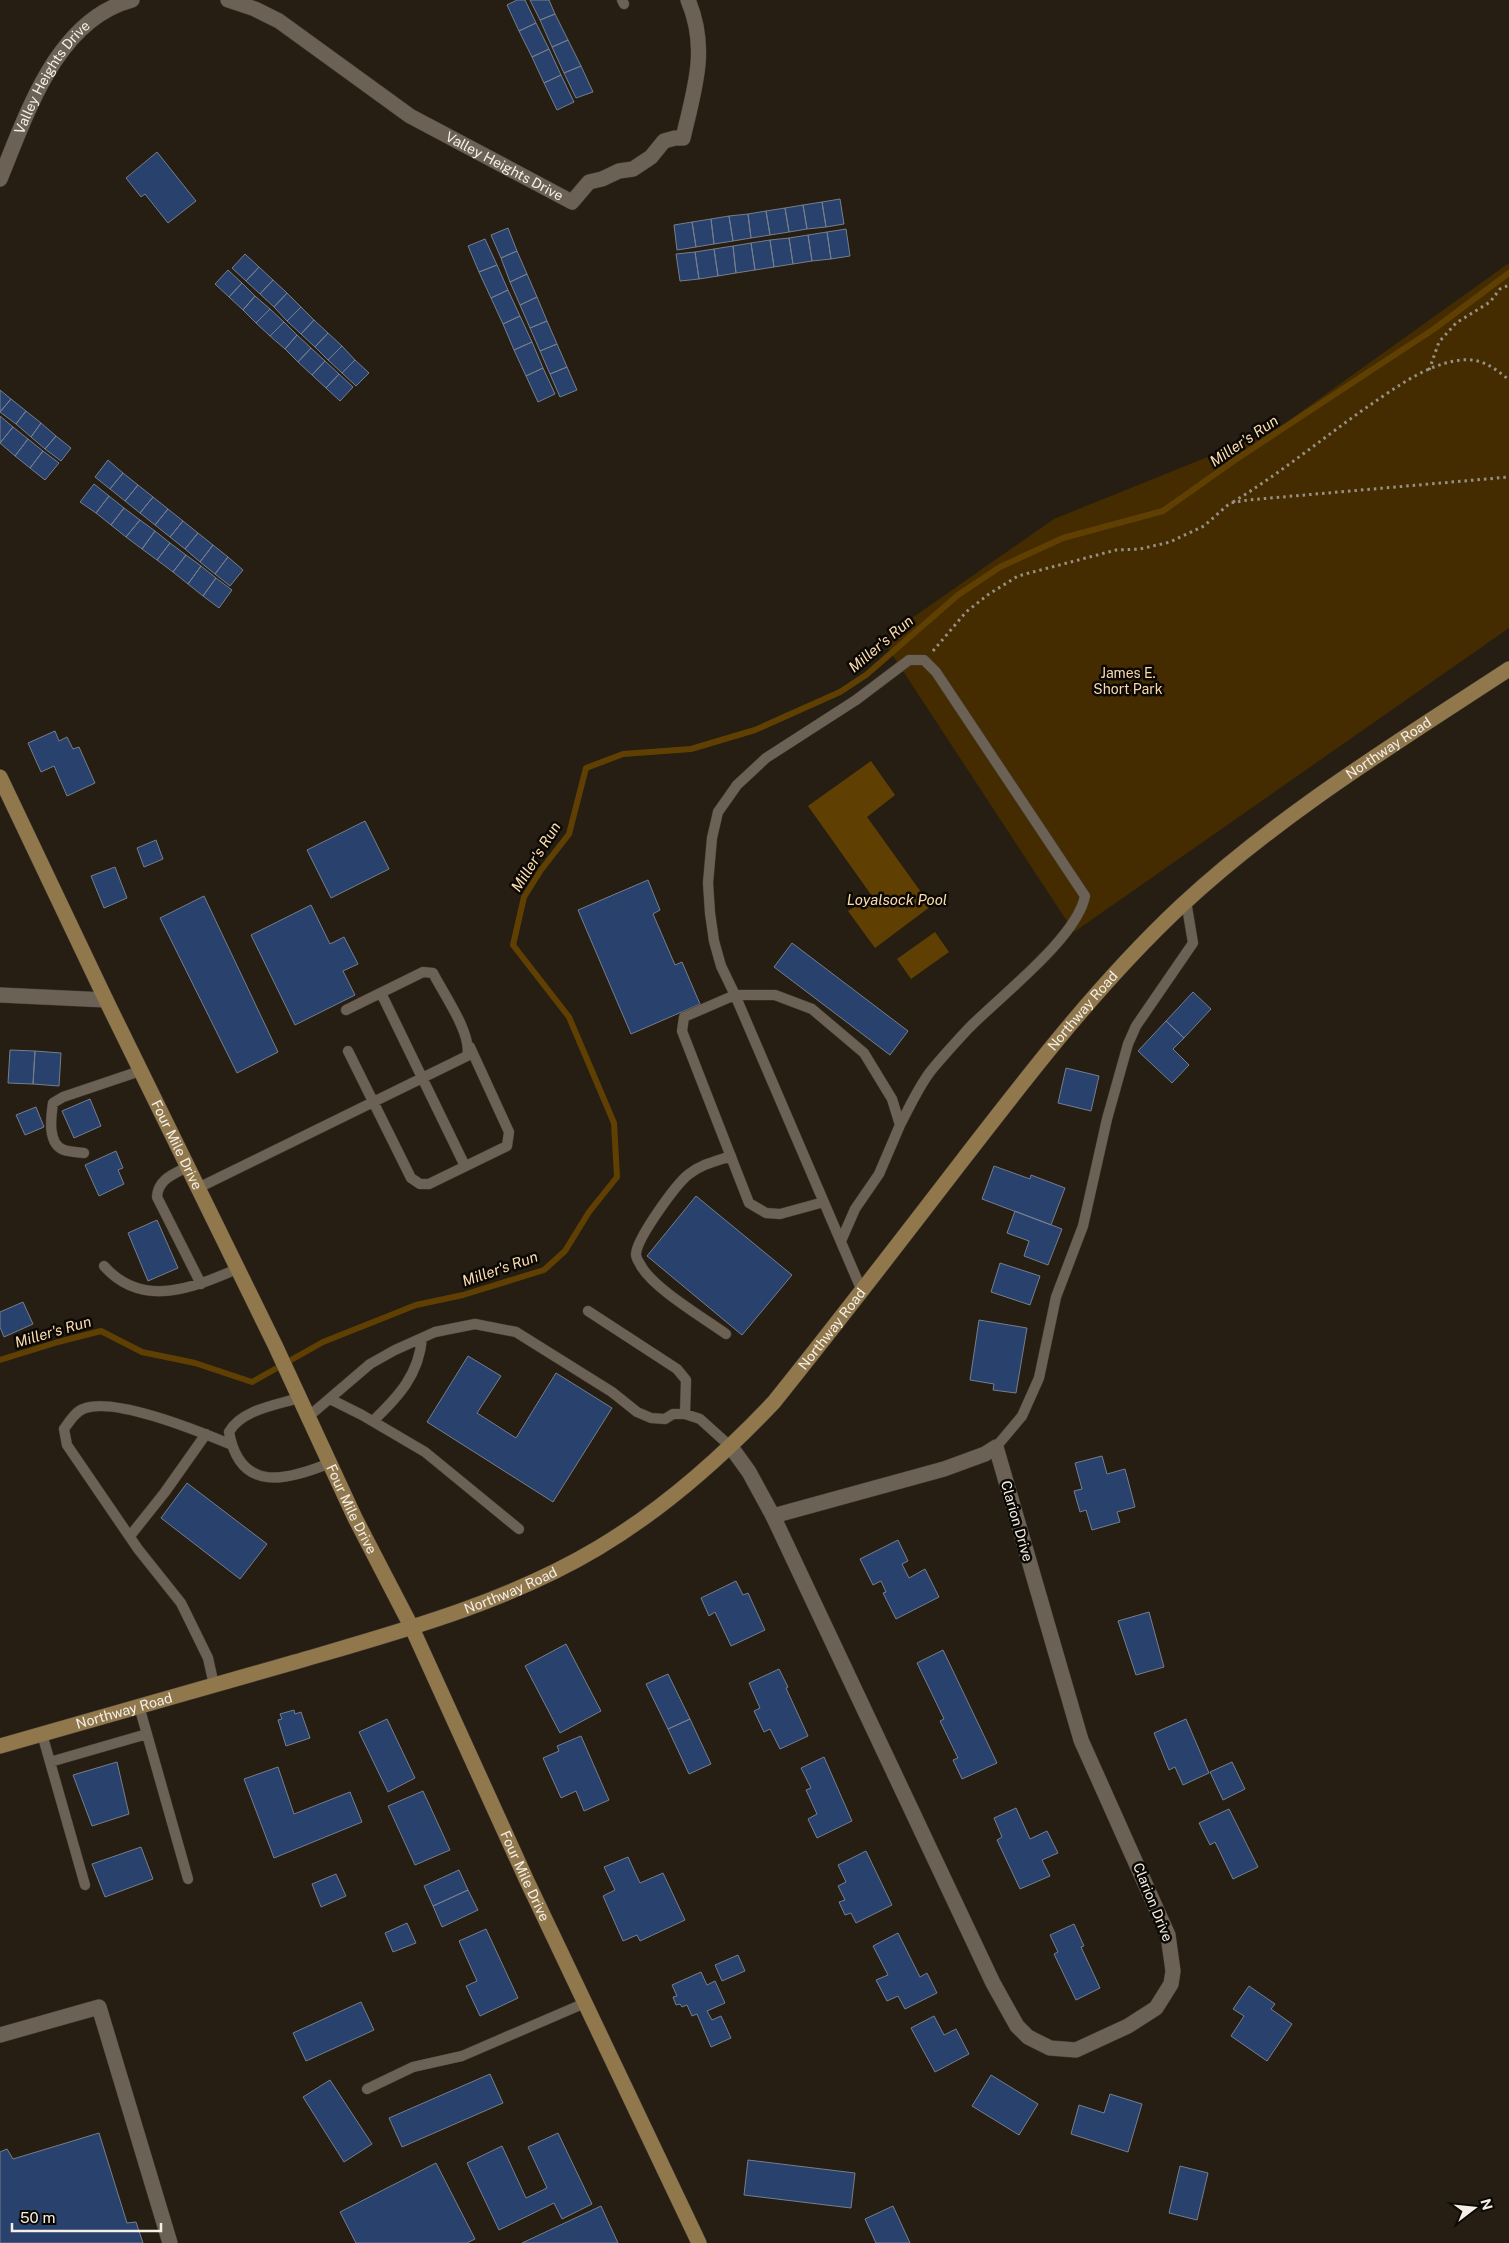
<svg xmlns="http://www.w3.org/2000/svg" width="1509" height="2243" font-family="'Public Sans',sans-serif">
<rect width="100%" height="100%" fill="#261e13"/>
<path fill="#442c00" d="M1509,263V628L1074,932L882,639L1054,519L1277,429Z"/>
<path fill="#604002" d="M871,761L895,795L867,817L931,906L875,948L848,911L872,896L808,806Z
M935,932L949,952L911,979L897,959Z"/>
<g fill="none" stroke-linecap="round" stroke-linejoin="round">
<path stroke="#604002" stroke-width="6" d="M0,1360L58,1342L101,1331L142,1352L195,1363L252,1382L323,1342L416,1305L463,1295L544,1270L565,1251L589,1212L617,1177L614,1123L569,1017L513,945L524,897L541,870L569,834L586,768L623,754L691,749L755,730L840,692L866,675L958,595L1000,567L1063,538L1163,511L1235,460L1434,329L1509,273"/>
</g>
<path fill="#28416d" stroke="#767e8c" d="M517,0H525L536,23L519,31L507,5Z
M530,0H549L555,14L540,20Z
M555,14L568,40L552,47L540,20Z
M536,23L549,49L532,57L519,31Z
M568,40L581,66L564,73L552,47Z
M549,49L561,75L544,83L532,57Z
M581,66L593,92L576,98L564,73Z
M561,75L574,102L557,110L544,83Z
M157,152L196,201L168,223L145,194L141,197L126,178Z
M840,199L844,224L826,227L822,202Z
M822,202L826,227L807,229L803,205Z
M803,205L807,229L789,232L785,208Z
M785,208L789,232L770,235L766,211Z
M766,211L770,235L751,238L748,214Z
M748,214L751,238L733,241L729,216Z
M729,216L733,241L714,244L711,219Z
M711,219L714,244L696,247L692,222Z
M692,222L696,247L677,250L674,225Z
M508,228L517,251L501,258L491,235Z
M846,229L850,256L831,259L827,232Z
M827,232L831,259L812,261L808,235Z
M808,235L812,261L793,264L789,238Z
M789,238L793,264L774,267L770,240Z
M485,239L497,265L479,272L468,246Z
M770,240L774,267L755,270L751,243Z
M751,243L755,270L736,273L733,246Z
M733,246L736,273L718,276L714,249Z
M714,249L718,276L699,279L695,252Z
M517,251L527,274L510,282L501,258Z
M695,252L699,279L680,281L676,254Z
M245,254L259,267L246,281L232,268Z
M497,265L508,290L491,298L479,272Z
M259,267L273,280L260,294L246,281Z
M228,270L242,283L229,297L215,284Z
M527,274L537,297L520,305L510,282Z
M273,280L287,293L274,307L260,294Z
M242,283L255,296L243,310L229,297Z
M508,290L520,316L503,324L491,298Z
M287,293L301,307L287,321L274,307Z
M255,296L270,309L256,323L243,310Z
M537,297L547,321L530,328L520,305Z
M301,307L314,320L301,334L287,321Z
M270,309L284,322L270,336L256,323Z
M520,316L532,342L514,350L503,324Z
M314,320L328,333L315,347L301,334Z
M547,321L557,344L540,351L530,328Z
M284,322L297,335L285,349L270,336Z
M328,333L342,346L328,360L315,347Z
M297,335L311,348L298,362L285,349Z
M532,342L543,368L526,376L514,350Z
M557,344L567,367L550,374L540,351Z
M342,346L355,360L342,373L328,360Z
M311,348L325,361L312,375L298,362Z
M355,360L369,373L356,386L342,373Z
M325,361L339,374L326,388L312,375Z
M567,367L577,390L560,397L550,374Z
M543,368L555,394L538,402L526,376Z
M339,374L353,387L340,401L326,388Z
M0,390L11,399L0,412Z
M11,399L26,411L16,424L0,412Z
M26,411L41,423L31,437L16,424Z
M0,416L13,427L0,443Z
M41,423L56,436L45,449L31,437Z
M13,427L28,439L15,456L0,443Z
M56,436L71,448L61,461L45,449Z
M28,439L43,451L30,468L15,456Z
M43,451L59,463L45,480L30,468Z
M108,460L123,473L110,489L95,477Z
M123,473L138,485L125,501L110,489Z
M94,484L109,496L96,513L80,502Z
M138,485L153,497L140,513L125,501Z
M109,496L124,508L111,525L96,513Z
M153,497L168,509L155,525L140,513Z
M124,508L140,520L126,537L111,525Z
M168,509L183,521L170,537L155,525Z
M140,520L155,531L142,549L126,537Z
M183,521L198,533L185,549L170,537Z
M155,531L170,543L157,560L142,549Z
M198,533L213,545L200,562L185,549Z
M170,543L186,555L173,572L157,560Z
M213,545L228,557L215,574L200,562Z
M186,555L201,566L188,584L173,572Z
M228,557L243,570L230,586L215,574Z
M201,566L216,578L203,596L188,584Z
M216,578L232,590L219,608L203,596Z
M55,731L59,741L67,737L73,749L79,747L95,783L67,796L54,766L41,772L28,743Z
M365,821L389,869L331,898L307,850Z
M156,840L163,859L144,867L137,848Z
M115,867L127,898L104,908L91,876Z
M648,880L660,910L653,914L675,965L682,962L700,1004L631,1034L578,910Z
M204,896L278,1052L237,1073L160,918Z
M311,905L330,944L344,937L358,964L343,971L355,995L295,1025L251,935Z
M792,943L908,1031L890,1055L774,967Z
M1193,992L1211,1009L1184,1038L1166,1021Z
M1166,1021L1184,1038L1173,1049L1189,1065L1172,1083L1138,1051Z
M10,1050L35,1051L33,1084L8,1083Z
M35,1051L61,1053L59,1086L33,1084Z
M1066,1068L1099,1076L1091,1111L1058,1103Z
M90,1099L101,1126L74,1138L62,1111Z
M36,1107L44,1127L25,1135L16,1115Z
M116,1151L123,1168L118,1170L124,1184L99,1196L85,1165Z
M994,1166L1030,1179L1031,1175L1065,1188L1051,1225L982,1199Z
M696,1196L792,1275L742,1335L647,1256Z
M1015,1211L1062,1229L1048,1265L1024,1256L1029,1241L1007,1233Z
M157,1220L178,1268L148,1281L128,1233Z
M1000,1263L1040,1276L1030,1305L991,1292Z
M23,1302L33,1324L4,1337L0,1327V1312Z
M979,1320L1027,1328L1016,1393L993,1390L994,1384L970,1380Z
M468,1356L501,1376L477,1413L516,1438L556,1373L612,1408L553,1502L427,1422Z
M1102,1456L1107,1474L1125,1469L1135,1507L1117,1512L1120,1522L1092,1530L1086,1510L1080,1512L1074,1491L1082,1489L1075,1463Z
M187,1483L267,1544L240,1579L161,1518Z
M898,1540L908,1561L902,1564L909,1578L925,1569L939,1597L896,1619L883,1593L886,1592L881,1581L873,1585L860,1559Z
M736,1581L743,1595L748,1593L765,1630L731,1646L715,1612L709,1616L701,1598Z
M1149,1612L1164,1667L1136,1675L1118,1621Z
M566,1644L601,1711L560,1733L525,1666Z
M943,1650L997,1763L962,1779L953,1760L958,1758L940,1721L944,1719L917,1663Z
M779,1669L788,1687L786,1688L808,1736L780,1749L770,1729L764,1732L754,1711L760,1708L749,1683Z
M668,1674L690,1719L668,1729L646,1684Z
M294,1710L295,1714L301,1712L310,1738L286,1746L278,1720L282,1719L280,1714Z
M387,1719L415,1778L388,1792L359,1732Z
M690,1719L711,1764L689,1774L668,1729Z
M1186,1719L1209,1773L1183,1785L1175,1767L1169,1770L1154,1733Z
M581,1736L609,1800L584,1811L576,1791L561,1798L543,1758L559,1751L557,1746Z
M824,1757L852,1821L817,1838L808,1819L817,1814L806,1790L811,1788L801,1768Z
M117,1762L129,1814L92,1826L73,1775Z
M1232,1762L1245,1789L1223,1800L1210,1772Z
M278,1767L294,1814L350,1792L362,1822L274,1858L244,1779Z
M423,1791L450,1850L415,1865L388,1806Z
M1016,1808L1030,1839L1047,1831L1058,1853L1042,1860L1050,1876L1020,1889L997,1840L1002,1837L994,1818Z
M1229,1809L1258,1867L1233,1879L1215,1842L1210,1845L1199,1823Z
M141,1847L153,1879L105,1897L92,1864Z
M866,1851L892,1905L856,1923L851,1913L845,1915L839,1902L845,1900L838,1886L846,1882L838,1865Z
M628,1857L640,1883L663,1873L685,1920L640,1941L637,1935L623,1941L603,1896L615,1890L604,1867Z
M459,1870L468,1890L433,1906L424,1886Z
M336,1874L346,1896L321,1907L312,1884Z
M468,1890L478,1910L442,1927L433,1906Z
M407,1923L416,1943L393,1952L385,1933Z
M1074,1924L1084,1946L1081,1947L1100,1988L1076,2000L1054,1954L1058,1952L1050,1935Z
M486,1929L518,1998L480,2016L466,1986L477,1981L459,1941Z
M898,1933L920,1977L927,1973L937,1993L905,2009L898,1996L887,2001L876,1980L888,1975L873,1946Z
M738,1955L745,1971L722,1981L715,1965Z
M701,1972L707,1985L715,1981L725,2003L707,2011L712,2020L721,2016L731,2038L711,2047L697,2014L692,2016L687,2005L682,2007L680,2004L676,2005L673,1997L677,1996L672,1985Z
M1249,1986L1275,2004L1271,2009L1292,2024L1267,2061L1231,2036L1244,2016L1233,2009Z
M361,2002L374,2030L306,2061L293,2033Z
M934,2016L944,2035L956,2029L969,2054L935,2072L911,2028Z
M490,2074L503,2103L402,2147L389,2118Z
M991,2075L1038,2104L1019,2135L972,2106Z
M330,2080L372,2144L344,2162L303,2097Z
M1110,2094L1142,2104L1128,2152L1071,2134L1079,2105L1104,2113Z
M99,2133L127,2223L136,2222L143,2243H0V2152L7,2149L13,2159Z
M558,2133L592,2204L562,2219L554,2203L499,2230L467,2163L502,2146L526,2198L547,2188L528,2147Z
M748,2160L855,2173L851,2208L744,2195Z
M436,2163L475,2239L467,2243H356L340,2212Z
M1180,2166L1208,2173L1197,2220L1169,2213Z
M601,2206L618,2243H522Z
M893,2206L910,2243H876L865,2219Z"/>
<g fill="none" stroke-linecap="round" stroke-linejoin="round">
<g stroke="#413b34" stroke-width="11">
<path id="lane" d="M622,0L624,4
M381,993L465,1166
M348,1051L411,1178L420,1184H429L507,1146L509,1132L470,1047
M84,1153C78,1152 70,1152 64,1150C47,1144 51,1117 53,1103L63,1097L140,1071
M187,1167C174,1174 158,1179 157,1197L201,1284
M198,1188L467,1056C473,1035 443,993 433,973L423,972L346,1010
M824,1202L780,1214L766,1213L749,1203L682,1031L684,1017L735,995L721,966L714,941L710,913L708,883L712,838L718,812L737,785L766,758L856,700L909,660H924L936,672L1085,896C1077,938 999,997 968,1029C955,1043 942,1057 930,1072C918,1088 909,1108 900,1125
M841,1241L855,1209L879,1174L900,1125L892,1099L864,1053L812,1009L775,995H735L862,1291
M104,1266C142,1309 193,1288 237,1269
M588,1311L677,1369L686,1380L685,1414
M726,1334C704,1318 651,1287 640,1264C638,1261 636,1257 636,1254C637,1238 676,1184 689,1174C702,1164 716,1161 731,1156
M299,1398C276,1405 241,1410 229,1432C240,1493 286,1481 330,1463
M330,1399L362,1415L425,1452L519,1529
M308,1417L370,1364L395,1350L435,1332L475,1324L516,1332L612,1392L637,1412L651,1418L665,1419L673,1414H685L700,1419L731,1447
M373,1421C398,1397 419,1375 422,1338
M996,1447L1022,1416L1039,1378L1056,1297L1083,1226L1107,1119L1128,1044L1136,1026L1193,943L1186,901
M130,1536L165,1492L206,1434
M214,1685L208,1658L181,1603L138,1549L67,1445L64,1429C69,1422 75,1412 83,1409C113,1396 201,1432 232,1445
M139,1706L188,1879
M42,1734L50,1762
M85,1885L50,1762L147,1734
M367,2089L413,2067L462,2056L585,2003"/>
</g>
<g stroke="#413b34" stroke-width="16">
<g id="street">
<path id="s1" d="M228,0L255,9L279,21L410,116L572,202L589,182L602,179L619,171L633,169L651,157L664,141L675,138H683C694,90 709,49 688,0"/>
<path id="s2" d="M0,179C27,114 56,20 132,0"/>
<path d="M0,995L106,1000"/>
<path d="M731,1447L749,1472L773,1516"/>
<path d="M996,1447L1081,1740L1168,1935L1173,1971L1171,1984L1156,2008L1128,2026L1076,2050L1050,2048L1028,2037L1017,2026L993,1983L773,1516L944,1469L985,1454Z"/>
<path d="M0,2035L99,2007L170,2243"/>
</g>
</g>
<g stroke="#413b34" stroke-width="16">
<g id="secondary">
<path id="s3" d="M0,777L106,1000L275,1345L355,1518L412,1628L527,1881L699,2243"/>
<path id="s4" d="M0,1746C98,1718 197,1690 295,1662C398,1632 506,1603 598,1548C665,1508 721,1458 774,1402C839,1321 902,1239 965,1157C1033,1069 1100,982 1181,906C1280,814 1396,743 1509,669"/>
</g>
</g>
<path stroke="#979087" stroke-width="3" stroke-dasharray="2.5 4" stroke-linecap="butt" d="M1429,370L1439,342L1456,323L1490,302L1500,289L1509,285
M1233,502C1281,473 1324,437 1370,405C1397,387 1428,363 1462,360C1481,358 1495,368 1509,380
M933,651L966,612L989,594L1018,576L1116,550L1140,549L1170,542L1204,526L1230,503L1248,500L1509,477"/>
<use href="#lane" stroke="#6b6255" stroke-width="10"/>
<use href="#street" stroke="#6b6255" stroke-width="15"/>
<use href="#secondary" stroke="#91774c" stroke-width="15"/>
</g>
<g text-anchor="middle" stroke-width="5" stroke-linejoin="round" paint-order="stroke">
<g font-size="14" fill="#f4efe7" stroke="#0c0905">
<text dy="5" stroke="none"><textPath href="#s2" startOffset="115">Valley Heights Drive</textPath></text>
<text dy="5" stroke="none"><textPath href="#s1" startOffset="324">Valley Heights Drive</textPath></text>
<text dy="5" stroke="none"><textPath href="#s4" startOffset="1764">Northway Road</textPath></text>
<text dy="5" stroke="none"><textPath href="#s4" startOffset="1359">Northway Road</textPath></text>
<text dy="5" stroke="none"><textPath href="#s3" startOffset="408">Four Mile Drive</textPath></text>
<text dy="5" stroke="none"><textPath href="#s4" startOffset="954">Northway Road</textPath></text>
<text dy="5" stroke="none"><textPath href="#s3" startOffset="812">Four Mile Drive</textPath></text>
<text transform="translate(1017 1521) rotate(74)" y="5">Clarion Drive</text>
<text dy="5" stroke="none"><textPath href="#s4" startOffset="534">Northway Road</textPath></text>
<text dy="5" stroke="none"><textPath href="#s4" startOffset="129">Northway Road</textPath></text>
<text dy="5" stroke="none"><textPath href="#s3" startOffset="1218">Four Mile Drive</textPath></text>
<text transform="translate(1153 1902) rotate(68)" y="5">Clarion Drive</text>
</g>
<g font-size="14" fill="#f9daad" stroke="#0c0905">
<text x="1128" y="678">James E.<tspan x="1128" dy="16">Short Park</tspan></text>
</g>
<g font-size="15" font-style="italic" fill="#fbdcaf" stroke="#0c0905">
<text transform="translate(1244 441) rotate(-34)" y="5">Miller's Run</text>
<text transform="translate(881 644) rotate(-40)" y="5">Miller's Run</text>
<text transform="translate(536 857) rotate(-58)" y="5">Miller's Run</text>
<text x="897" y="905">Loyalsock Pool</text>
<text transform="translate(500 1269) rotate(-19)" y="5">Miller's Run</text>
<text transform="translate(53 1332) rotate(-16)" y="5">Miller's Run</text>
</g>
</g>
<g transform="translate(1474 2208) rotate(74)" stroke="#0c0905" stroke-width="4" paint-order="stroke">
<path d="M0-4L9 19L0 12L-9 19Z" fill="#f4efe7"/>
<text y="-8" font-size="14" font-weight="bold" text-anchor="middle" fill="#f4efe7">N</text>
</g>
<path d="M12 2223v8h149v-8" fill="none" stroke="#f4efe7" stroke-width="2.5"/>
<text x="20" y="2223" font-size="15" fill="#f4efe7" stroke="#0c0905" stroke-width="4" paint-order="stroke">50 m</text>
</svg>
